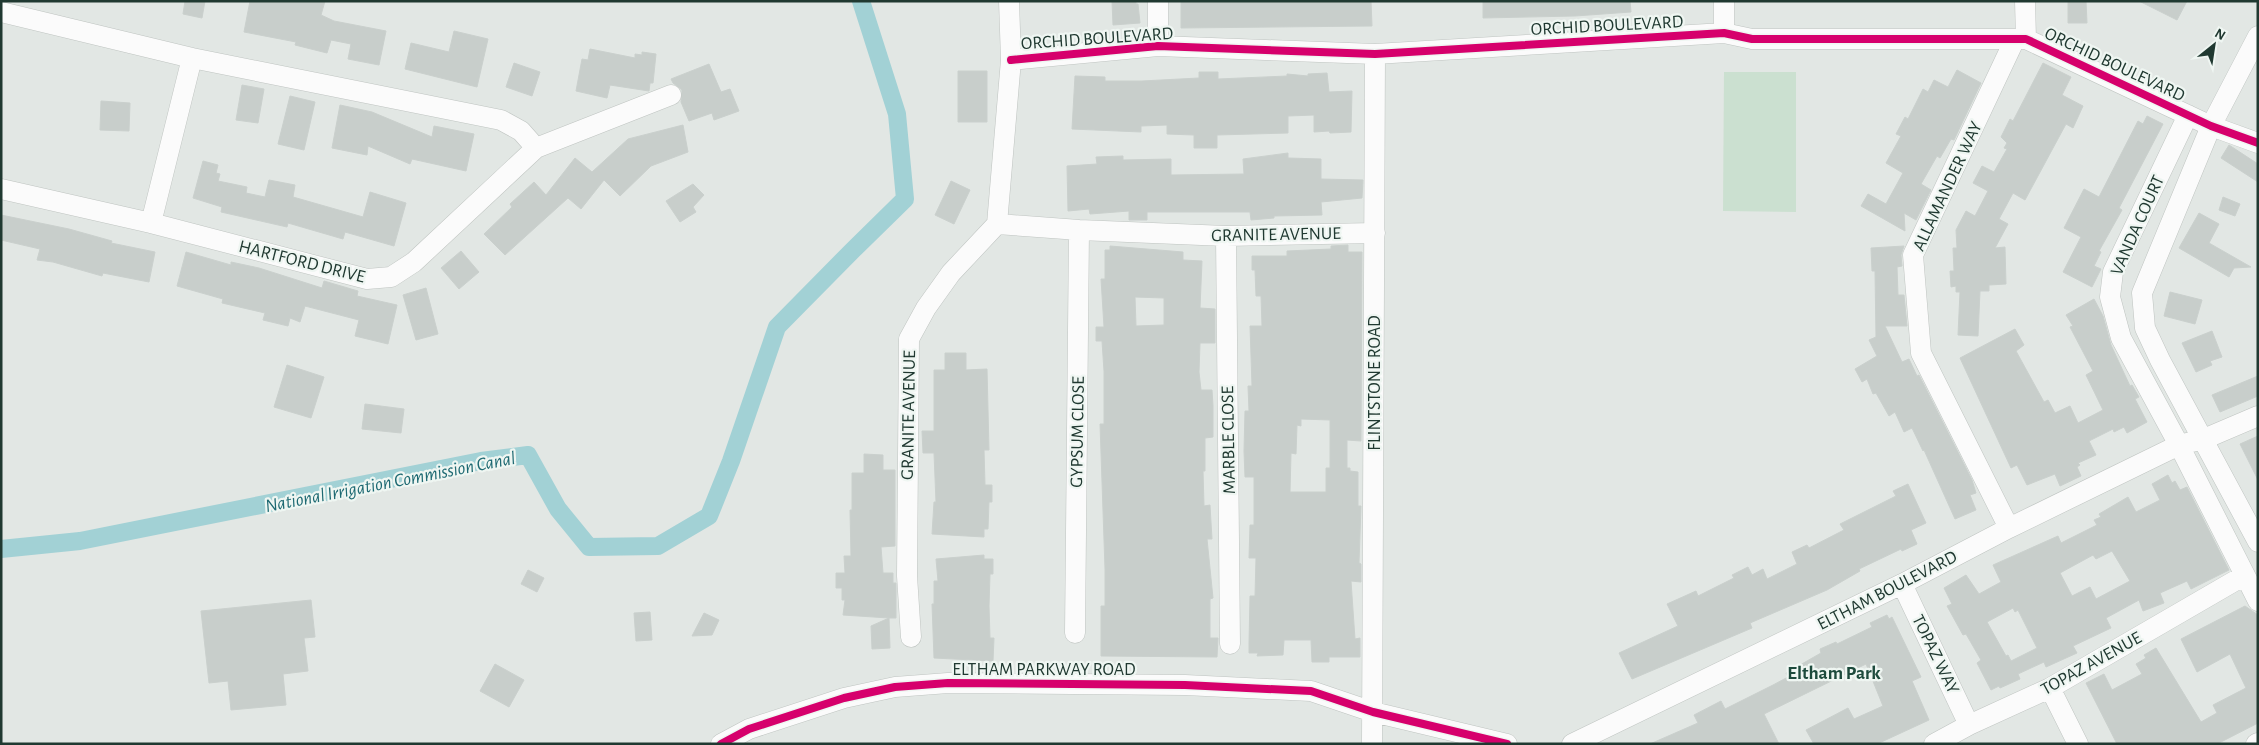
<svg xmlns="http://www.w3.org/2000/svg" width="2259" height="745" font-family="'Alegreya Sans',sans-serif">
<rect width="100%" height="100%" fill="#e2e7e4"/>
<path fill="#cbe0d0" d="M1724,72H1796V212L1723,211Z"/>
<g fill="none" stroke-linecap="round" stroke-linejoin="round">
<path stroke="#a2d1d5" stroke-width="18" d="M1,549L80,541L481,461L528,455L558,509L589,547L658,546L709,516L731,461L777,327L853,250L905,199L897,114L861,1"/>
</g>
<path fill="#c8cecb" stroke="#cad0cd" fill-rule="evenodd" d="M185,1H205L202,18L183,14Z
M250,1H325L321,15L334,21L386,31L379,65L348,59L351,44L331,40L327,53L295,45L296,42L244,32Z
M1112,1H1136V4H1138L1140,23L1113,25Z
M1181,1H1371L1372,26L1181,28Z
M1483,1H1630L1631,12L1575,16L1483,18Z
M2068,1H2086L2087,23H2068Z
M2139,1H2187L2177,20Z
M454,31L488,39L477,87L405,69L411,43L449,52Z
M590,49L635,58V54L642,55V52L656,54L653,83H650L649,91L610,85L607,98L576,91L582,59L588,60Z
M514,63L540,72L532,96L506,87Z
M2043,63L2071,77L2062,95L2083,106L2073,128L2066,124L2025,200L2013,193L1999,219L2008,224L1995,248L2005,247L2006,284L1989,285V291H1980L1978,336L1958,335L1960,292H1956V286L1951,287L1950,271H1954L1953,248H1957L1956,230L1966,211L1975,216L1988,191L1973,183L1982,166L1994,172L2007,149L2004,148L2007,143L2001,137L2010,119L2013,121Z
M709,64L721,92L730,89L739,111L714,120L712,113L689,121L681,102L682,90L673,83L671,79Z
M1957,70L1981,83L1954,140L1951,139L1940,158L1937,156L1921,184L1931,190L1916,220L1904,213L1905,231L1861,206L1868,194L1886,204L1903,173L1886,163L1901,136L1896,134L1905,117L1908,119L1923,89L1928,92L1934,80L1948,87Z
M958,71H987V122H958Z
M1199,72H1218V79L1287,76V74L1308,76V74L1327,73L1329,92L1352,91L1351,132L1330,133L1329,131L1314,132V115L1288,116V133L1217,135V148H1194V135L1167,134V125L1141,126V132L1072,129L1075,76L1105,77V81H1142L1199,78Z
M242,85L264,89L258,123L236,120Z
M290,96L315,102L304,150L278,144Z
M101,101L130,103L129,131L100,130Z
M340,105L372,112L432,137L434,126L474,134L466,171L412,159L410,164L368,146L367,155L332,148Z
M2147,116L2163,124L2119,208L2122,210L2099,251L2101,252L2094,266L2101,269L2092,287L2063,272L2081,237L2064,228L2084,189L2099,197L2138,121L2143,124Z
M683,125L688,152L651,166L620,196L604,180L581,209L568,198L505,255L484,234L512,207L510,204L534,182L546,195L575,158L592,172L628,139Z
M2229,145L2258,164V182L2221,158Z
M1288,153V158L1321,159V179L1363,180L1362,198L1321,202L1322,215L1274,216V218L1251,220L1250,212H1147V220H1129V211L1090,214L1089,209L1068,211L1067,166L1097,164L1096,157L1123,156V160L1171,159V175L1244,174L1243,159Z
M203,161L218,165L216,173L220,174L218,181L247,187L246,193L265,197L269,180L295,185L293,197L363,217L370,192L406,203L394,246L345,232L343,239L288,223L287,227L221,212L222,207L193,198Z
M951,181L970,190L954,224L935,215Z
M693,184L704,195L693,207L696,212L680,222L666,201Z
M2223,197L2240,204L2235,216L2219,210Z
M2199,213L2219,224L2209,243L2251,267L2234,268L2229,277L2179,248Z
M1,215L69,229L112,241L111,243L155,252L149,282L103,273L102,276L53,262L37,260L40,249L1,240Z
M1348,245V252H1362L1361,441L1347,440V468H1350V471L1358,472V506H1361L1359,563L1361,564V582L1351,581L1355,639L1360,638V657H1329V662H1312L1311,640H1284L1283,655L1257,656L1258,653H1249V644L1250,596H1255L1256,558H1249L1250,525H1254V477H1245L1244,451L1245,411H1249L1248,386H1252L1250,326H1262L1261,296H1256L1255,270H1252V256H1287V251L1331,249V246ZM1301,419L1330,420V468H1326V492H1290L1291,453L1296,454L1297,425L1301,426Z
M1110,246L1183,252V260L1202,261L1200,308L1215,309V343H1200L1199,372L1201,390H1212L1213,406V437L1205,438V471H1203L1204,506L1210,505L1212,539H1207L1213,598L1210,599V638H1218L1217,657L1101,656V606H1105V569L1100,424H1104V371L1102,341H1096V327H1104L1101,279H1105V250H1110ZM1135,297L1164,298V325L1136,326Z
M1904,246L1901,255L1902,266L1897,267L1898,295H1904L1907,326H1885L1902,362L1909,359L1917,376L1919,375L1972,480L1976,493L1970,495L1976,510L1955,519L1924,450L1923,451L1912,428L1904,432L1895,412L1889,416L1876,393L1873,394L1867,379L1862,382L1855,369L1877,356L1869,340L1876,337L1875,271H1872L1871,248Z
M461,251L479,272L459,289L441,268Z
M186,252L231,265V262L259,268L322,288L324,281L358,291L357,296L397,305L388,344L355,336L359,320L305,306L300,322L290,318L288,326L263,320L265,313L222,303L223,299L177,286Z
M426,288L438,334L416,340L403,295Z
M2170,292L2202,300L2195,324L2164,316Z
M2094,299L2103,316L2111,345L2130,386L2132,385L2139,397L2135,399L2147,422L2127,433L2124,427L2114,432L2113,429L2089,441L2096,455L2078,463L2080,465L2077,467L2081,476L2060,486L2055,474L2027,485L2017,465L2011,468L1960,358L2015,329L2024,345L2016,351L2044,402L2048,400L2055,413L2070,406L2078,423L2103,410L2086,375L2093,371L2070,327L2073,326L2066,315Z
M2212,331L2222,357L2210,361L2212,365L2196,372L2182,343Z
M945,353H966V370L987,369L989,450H984L985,485H992V502H989L988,529H984V537L932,534L934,502H936L934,453H923L922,431H934V370H945Z
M287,365L324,377L311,418L274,407Z
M2258,376V396L2220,412L2212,395Z
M365,404L404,409L401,433L362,429Z
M2258,436V480L2240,444Z
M864,454L883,455V470H895V546L881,547L883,573H893V583H896V618H889L890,648L872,649L871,626L889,618L843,615L845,600H842V588H836V573H845L844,556H851L850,510H852V473H864Z
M2168,475L2172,483L2175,481L2180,490L2187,487L2229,570L2191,589L2187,581L2160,593L2164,603L2143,611L2139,600L2106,618L2111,628L2073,646L2077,653L2046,667L2044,662L2018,674L2020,679L2000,688L1999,686L1991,690L1977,663L1981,660L1966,634L1963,635L1947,606L1952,604L1944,588L1966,575L1979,594L2001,582L1993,565L2058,536L2061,543L2097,525L2094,520L2101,517L2099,514L2128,497L2136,512L2160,500L2152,484ZM2112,551L2130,581L2096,599L2090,587L2072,596L2060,573L2093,555L2096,559ZM2013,608L2015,612L2018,610L2037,648L2011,661L2008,655L2006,656L1987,622Z
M1908,484L1926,523L1911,530L1917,544L1902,551L1901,549L1859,569L1860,571L1827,590L1750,623L1752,628L1632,679L1619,653L1678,626L1667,604L1696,591L1698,596L1734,578L1732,575L1748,567L1752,575L1763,569L1767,579L1797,564L1792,552L1807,545L1809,548L1844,530L1840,524L1896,496L1893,491Z
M984,555V559H993V574H990L989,606L990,638H994L993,661L934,658L932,604H934V581H938L936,559Z
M528,570L544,578L537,592L521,584Z
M311,600L315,637L304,638L308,671L283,674L286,705L231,710L228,681L209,683L201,611Z
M2245,606L2258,615V723L2217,744H2117L2086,683L2104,674L2112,690L2142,674L2136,664L2146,658L2144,655L2156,648L2201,722L2217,713L2213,705L2246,688L2230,654L2197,672L2181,639Z
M650,612L652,640L636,641L634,613Z
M704,613L719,620L712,635L692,636Z
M1887,615L1889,619L1892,617L1921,677L1912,681L1929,720L1877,744H1814L1806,730L1848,708L1854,719L1883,706L1866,664L1764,714L1779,744H1650L1698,723L1694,715L1721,701L1725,709L1773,685L1788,677L1786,673L1821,653L1820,649L1836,642L1837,644L1872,627L1870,623Z
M495,664L524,680L509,707L480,691Z"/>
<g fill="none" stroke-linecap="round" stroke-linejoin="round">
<g stroke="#bfc4c1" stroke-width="21">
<path id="minor" d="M1158,1V46
M1724,1V33
M2025,1L2026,39
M1,12L192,58L501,120L521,131L536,148
M2258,36L2211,126L2142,293L2145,328L2160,360L2258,542
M1011,60L1158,46L1375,54L1724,33L1752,39H2026L2211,126L2258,143
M2188,115L2113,272L2110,297L2121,338L2179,445L2258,601
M1,189L151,223L367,279L391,277L414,262L536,148L671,95
M151,223L192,58
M997,224L1079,230L1226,236L1375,233
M1226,236L1230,644
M2009,528L1921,353L1913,255L2014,41
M1902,584L1969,725
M1075,633L1079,230
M911,637L907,576L909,339L926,308L951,273L997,224L1011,60L1009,1
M2050,688L2078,744
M721,744L749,729L844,698L895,687L948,683L1185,685L1311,691L1373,712L1507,744
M1372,744L1375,54
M1572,744L1902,584L2009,528L2179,445L2204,439L2258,416
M1934,744L1969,725L2050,688L2245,575
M2256,744L2258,743"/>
</g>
<use href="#minor" stroke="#fbfbfb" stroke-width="20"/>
<g stroke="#eff6f2" stroke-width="11">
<path id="cycleway" d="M1011,60L1158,46L1375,54L1724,33L1752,39H2026L2211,126L2258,143
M721,744L749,729L844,698L895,687L948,683L1185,685L1311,691L1373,712L1507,744"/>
</g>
<use href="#cycleway" stroke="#d6006c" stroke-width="8"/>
</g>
<g text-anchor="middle" stroke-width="4.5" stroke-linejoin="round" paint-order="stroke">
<g font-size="18" fill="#203931" stroke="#eff6f2">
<text transform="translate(1607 25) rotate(-3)" y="6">ORCHID BOULEVARD</text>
<text transform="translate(1097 38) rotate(-4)" y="6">ORCHID BOULEVARD</text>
<text transform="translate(2115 64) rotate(25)" y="6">ORCHID BOULEVARD</text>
<text transform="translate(1947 186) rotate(-65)" y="6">ALLAMANDER WAY</text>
<text transform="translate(2137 225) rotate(-66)" y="6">VANDA COURT</text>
<text transform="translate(1276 234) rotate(-1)" y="6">GRANITE AVENUE</text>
<text transform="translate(302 261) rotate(14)" y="6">HARTFORD DRIVE</text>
<text transform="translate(1374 383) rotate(-90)" y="6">FLINTSTONE ROAD</text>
<text transform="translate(908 415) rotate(-89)" y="6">GRANITE AVENUE</text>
<text transform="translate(1077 432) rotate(-89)" y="6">GYPSUM CLOSE</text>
<text transform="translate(1228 440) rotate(-91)" y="6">MARBLE CLOSE</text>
<text transform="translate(1887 590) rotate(-27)" y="6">ELTHAM BOULEVARD</text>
<text transform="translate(1936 654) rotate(64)" y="6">TOPAZ WAY</text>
<text transform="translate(2091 663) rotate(-29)" y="6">TOPAZ AVENUE</text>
<text x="1044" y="675">ELTHAM PARKWAY ROAD</text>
</g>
<g font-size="19" font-style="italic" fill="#1d6972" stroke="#eff6f2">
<text transform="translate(390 481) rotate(-11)" y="7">National Irrigation Commission Canal</text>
</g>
<g font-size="19" font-weight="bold" fill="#1d4a3c" stroke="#eff6f2">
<text x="1834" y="679">Eltham Park</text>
</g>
</g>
<rect width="2259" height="745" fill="none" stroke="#203931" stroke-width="5"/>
<g transform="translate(2214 45) rotate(30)" stroke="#eff6f2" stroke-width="4" paint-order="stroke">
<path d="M0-4L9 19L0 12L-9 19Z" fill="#203931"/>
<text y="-8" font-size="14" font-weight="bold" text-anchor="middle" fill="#203931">N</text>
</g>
</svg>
